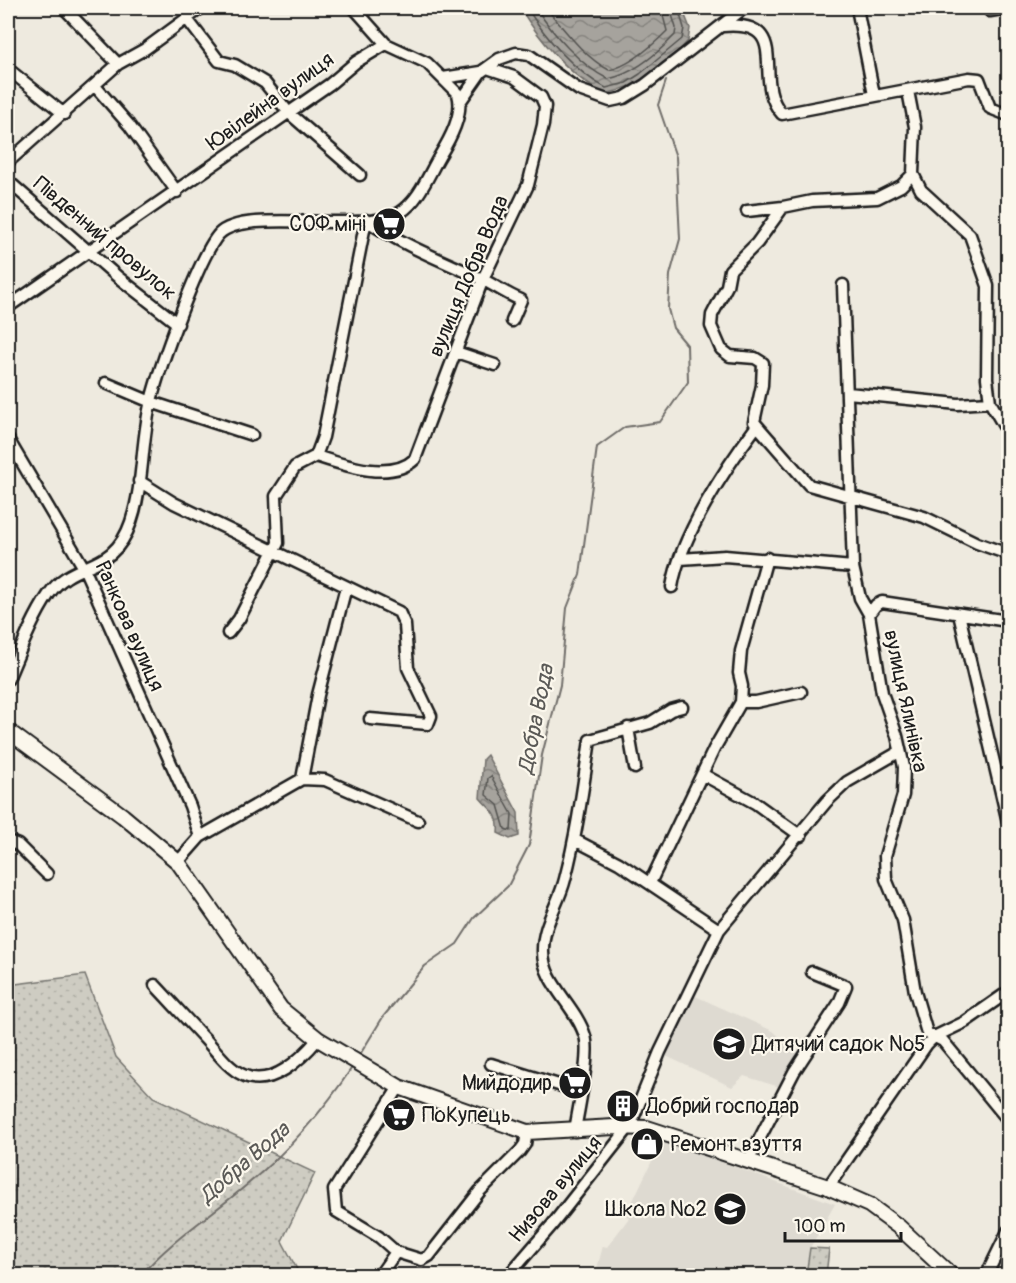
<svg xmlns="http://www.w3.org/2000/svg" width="1016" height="1283" font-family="Pangolin,sans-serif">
<defs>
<pattern id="grass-dots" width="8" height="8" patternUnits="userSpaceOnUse" patternTransform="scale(1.5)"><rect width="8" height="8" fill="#ceccc2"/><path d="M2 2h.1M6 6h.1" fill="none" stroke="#b0afa6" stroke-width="1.8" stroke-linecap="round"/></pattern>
<pattern id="water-waves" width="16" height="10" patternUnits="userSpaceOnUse" patternTransform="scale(1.5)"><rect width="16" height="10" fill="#a6a39d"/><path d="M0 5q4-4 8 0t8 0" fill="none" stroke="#86847f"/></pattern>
</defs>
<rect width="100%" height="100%" fill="#eeeadf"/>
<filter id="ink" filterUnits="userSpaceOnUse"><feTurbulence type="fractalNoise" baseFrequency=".0167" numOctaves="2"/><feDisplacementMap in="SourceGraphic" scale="12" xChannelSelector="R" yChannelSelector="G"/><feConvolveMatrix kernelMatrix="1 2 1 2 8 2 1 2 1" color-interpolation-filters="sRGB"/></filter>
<g filter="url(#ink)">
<path fill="#dedad1" d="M693,995L773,1031L801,1056L783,1088L744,1076L732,1087L666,1056Z
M662,1140L835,1204L810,1248L806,1275H783L747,1268L720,1276H595L603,1246L607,1247L629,1218L626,1215Z"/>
<path fill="url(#grass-dots)" stroke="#75746f" stroke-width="1.5" d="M85,975L116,1057L153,1097L315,1173L282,1241L300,1275H8V985Z
M810,1248L829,1249L826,1275H806Z"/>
<path fill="url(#water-waves)" stroke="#6f6d69" stroke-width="1.5" d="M520,8H682L690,28L688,41C665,66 639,87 605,94C571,78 539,39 520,8Z
M487,755L518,813L519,836L510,839L498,833C500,813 490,810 480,798L483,759Z"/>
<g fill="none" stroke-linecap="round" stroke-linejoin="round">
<path stroke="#535250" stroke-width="1.5" d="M527,8C545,37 575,72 606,88L626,83L640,74L682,39L684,28L678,8
M536,8C552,33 581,66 608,79C634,74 657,54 675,35L676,28L670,8
M546,8C564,29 584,57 609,70C630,66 652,46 667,31L661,8
M491,776L512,814L511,831L505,829L498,805L486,795L488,778Z"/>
<path stroke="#6f6d69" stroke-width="2" d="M359,1056L383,1017L425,966L457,944L474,918L508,886L529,845L542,755L560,685L567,608L580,575L597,447L625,427L660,422L688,382L687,345L673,328L668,309L670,275L680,239L676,157L658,105L666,81
M140,1276C172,1239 213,1214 249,1183C290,1149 324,1110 353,1066"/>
<g stroke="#1c1c1c" stroke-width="15">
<path id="minor" d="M64,8L118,64
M857,8L874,95
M988,8L990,11L1008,8
M187,19L219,61L235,65L265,83L289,113L360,175
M723,26C795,20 750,79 782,114L969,78L979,79L990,108L1008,115
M8,69L64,114
M443,78L481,72L499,59L516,53L529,55L579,90L610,101L624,98L645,85L744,8
M95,86L129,125L177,192
M908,91L915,127L913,174L921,190L970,235L988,286L987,378L990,402L1008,433
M460,102L481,72
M8,162L118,64L145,49L201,8
M8,181L119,278L178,324
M783,207L757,243L730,270L727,286L712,315L711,326L721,349L730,356L755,358L763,363L762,385L754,422L809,485L924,517L977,543L1008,554
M747,211L783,207L812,201L877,198L901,186L913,174
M843,285L853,567L860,598L869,614L882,693L897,736L904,767L903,795L885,856L886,879L903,920L915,992L927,1033L943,1041L1008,1120
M8,307L330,84L356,62L386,44
M456,352L495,365
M106,383L151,402L252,435
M848,393L958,404L990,402
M8,439L84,568L190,806L200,837
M316,456C343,465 391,482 415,459L483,279L528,185L543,125L545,106L541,97L514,77L487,68
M139,481L174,503L399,612L405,625L408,668L431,716L428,724L370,719
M680,559L725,556L853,567
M672,587C680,537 726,467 756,427
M869,614L876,605L882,602L1008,621
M959,614L1008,822
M228,633L239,619L278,543L276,496L295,467L316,456L323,437L366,220C402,245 441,260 480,278C494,285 506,294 521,300L512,321
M8,679C20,651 32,619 49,594C74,558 113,575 131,522C144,484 141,440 151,401C159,369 199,256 219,234C246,206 366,236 401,212C419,200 428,176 439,157C450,139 464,114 458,94L427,63L386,44L354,8
M741,702H756L801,692
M628,728L635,768
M702,774L755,803L801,836
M302,779L318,695L346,587
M575,840L619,863L719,930
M8,841L18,845L47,874
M178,862L200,837L302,779L325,780L418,821
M650,883L714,749L741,702L742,686L739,673L741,651L767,558
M155,985C172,1003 189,1022 206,1040C217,1052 228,1068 243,1075C271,1089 302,1058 318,1039
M491,1064L581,1092
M575,1131C578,1109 591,1055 585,1036C576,1006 543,983 543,952C542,925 559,904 565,879C577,833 583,787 590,740L650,723L671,710L682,707
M748,1161L794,1072L839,1003L846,986L812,972
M828,1187L927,1044L934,1037L965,1022L1008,992
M396,1252L422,1260L429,1256L480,1191L520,1151L525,1144L527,1132
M379,1276L396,1252L379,1237L336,1211L334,1190L399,1087
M508,1276L552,1225L630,1126L660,1052L719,930L827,801L847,782L899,752
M986,1276L1008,1231"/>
</g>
<g stroke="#1c1c1c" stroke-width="18">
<path id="major" d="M8,731L123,816L178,862L281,1009L318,1039L399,1087L527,1132L614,1127L647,1128L828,1187L869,1205L899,1227L952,1276"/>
</g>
<use href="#minor" stroke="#fbf7ec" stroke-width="10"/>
<use href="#major" stroke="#fbf7ec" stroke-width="14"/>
</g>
</g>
<defs>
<g id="supermarket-disc" transform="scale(1.725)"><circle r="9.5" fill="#1c1c1c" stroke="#fbf7ec"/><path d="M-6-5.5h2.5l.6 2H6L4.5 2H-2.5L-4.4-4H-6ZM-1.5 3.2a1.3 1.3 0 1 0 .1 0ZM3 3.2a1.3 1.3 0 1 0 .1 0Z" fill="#fff"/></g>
<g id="school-disc" transform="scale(1.725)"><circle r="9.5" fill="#1c1c1c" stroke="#fbf7ec"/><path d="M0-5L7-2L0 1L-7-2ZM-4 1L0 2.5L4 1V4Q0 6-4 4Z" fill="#fff"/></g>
<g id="building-disc" transform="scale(1.725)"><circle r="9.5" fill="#1c1c1c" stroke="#fbf7ec"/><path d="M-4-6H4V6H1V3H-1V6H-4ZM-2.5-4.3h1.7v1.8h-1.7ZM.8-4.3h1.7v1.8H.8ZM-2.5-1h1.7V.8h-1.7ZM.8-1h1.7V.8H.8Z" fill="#fff"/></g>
<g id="shop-disc" transform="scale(1.725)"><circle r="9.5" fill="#1c1c1c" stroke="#fbf7ec"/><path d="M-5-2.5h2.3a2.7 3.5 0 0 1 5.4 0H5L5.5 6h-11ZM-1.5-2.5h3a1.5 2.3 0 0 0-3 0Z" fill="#fff"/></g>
</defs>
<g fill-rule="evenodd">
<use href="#supermarket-disc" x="389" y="224"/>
<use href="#school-disc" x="729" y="1044"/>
<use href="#supermarket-disc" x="575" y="1083"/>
<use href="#building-disc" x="623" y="1106"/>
<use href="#supermarket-disc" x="399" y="1115"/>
<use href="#shop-disc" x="647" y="1144"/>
<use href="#school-disc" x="730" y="1209"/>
</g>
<g text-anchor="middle" stroke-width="4.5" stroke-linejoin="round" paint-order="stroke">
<g font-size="21" fill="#1c1c1c" stroke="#fbf7ec">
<text transform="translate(270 101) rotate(-36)" y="7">Ювілейна вулиця</text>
<text transform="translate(105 238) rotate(40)" y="7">Південний провулок</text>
<text transform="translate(468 276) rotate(-67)" y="7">вулиця Добра Вода</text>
<text transform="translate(130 626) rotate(66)" y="7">Ранкова вулиця</text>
<text transform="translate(906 701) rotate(78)" y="7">вулиця Ялинівка</text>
<text transform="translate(555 1189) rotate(-50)" y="7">Низова вулиця</text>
</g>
<g font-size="21" fill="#1c1c1c" stroke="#fbf7ec" text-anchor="start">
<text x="366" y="231" text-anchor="end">СОФ міні</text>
<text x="752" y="1051">Дитячий садок №5</text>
<text x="552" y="1090" text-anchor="end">Мийдодир</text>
<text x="646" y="1113">Добрий господар</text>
<text x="422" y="1122">ПоКупець</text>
<text x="670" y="1151">Ремонт взуття</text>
<text x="707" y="1216" text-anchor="end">Школа №2</text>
</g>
<g font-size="22" font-style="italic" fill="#5a5956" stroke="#fbf7ec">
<text transform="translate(535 719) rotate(-79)" y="8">Добра Вода</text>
<text transform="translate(244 1162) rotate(-41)" y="8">Добра Вода</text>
</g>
</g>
<rect width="1016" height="1283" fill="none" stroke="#fbf7ec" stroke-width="30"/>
<rect x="15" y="15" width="986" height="1253" fill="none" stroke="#1c1c1c" stroke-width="2" filter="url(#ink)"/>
<path d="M785 1232v9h116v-9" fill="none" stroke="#1c1c1c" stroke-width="3"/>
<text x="794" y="1232" font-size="18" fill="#1c1c1c" stroke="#fbf7ec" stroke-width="4.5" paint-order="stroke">100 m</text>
</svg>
